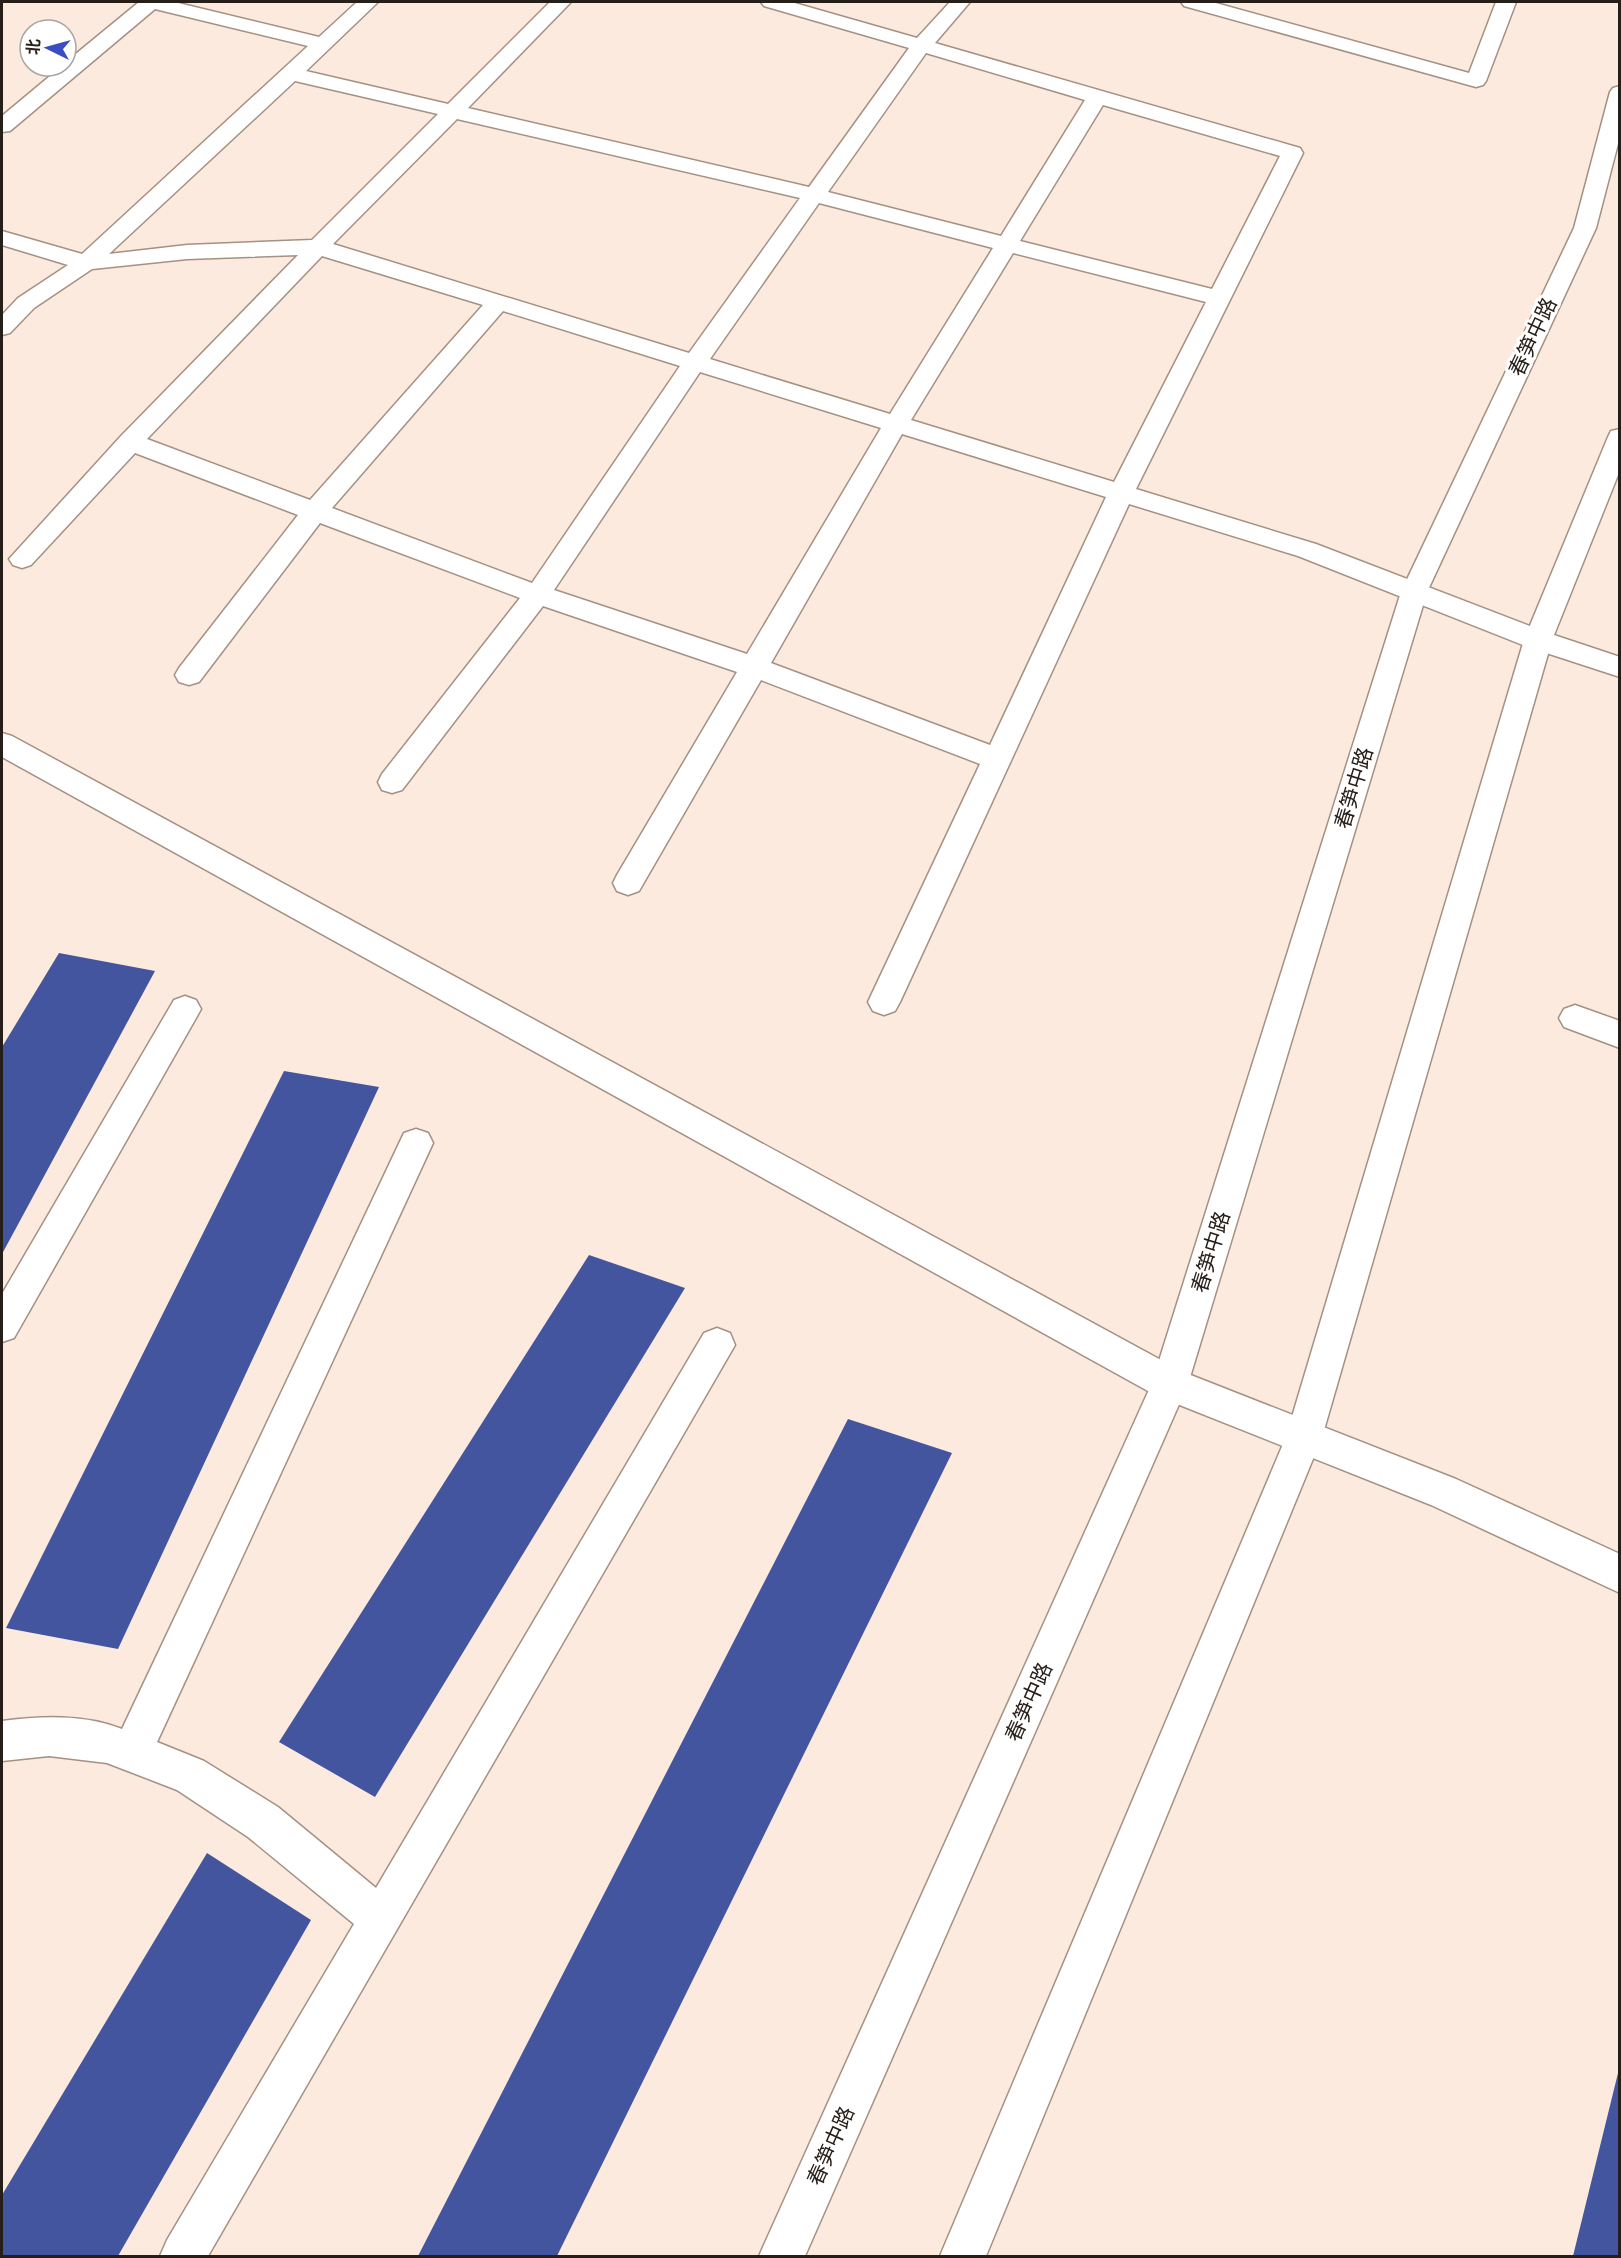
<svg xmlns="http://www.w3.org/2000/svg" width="1621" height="2258" font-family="'Sofia Sans Condensed','Noto Sans SC',sans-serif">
<rect width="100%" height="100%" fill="#fceade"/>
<path fill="#43559e" d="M59,953L155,971L2,1254V1047Z
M284,1071L379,1087L118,1649L6,1628Z
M589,1255L685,1288L375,1797L279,1742Z
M848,1419L952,1453L557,2256H418Z
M207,1853L311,1920L118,2256H2V2195Z
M1619,2069L1620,2256H1573Z"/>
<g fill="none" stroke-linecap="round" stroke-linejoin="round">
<g stroke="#a59183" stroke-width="3">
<path id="minor" d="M139,2H174L319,37L357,2H378L306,71L448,104L550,2H571L468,108L809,187L909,48L764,6L761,2H791L917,38L950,2H970L935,43L1300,148L1303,153L1136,489L1316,544L1548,633L1620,657V677L1528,647L1298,556L1129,504L900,1002L895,1011L884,1015L873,1011L868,1002L980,764L761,680L639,891L628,895L617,891L613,883L617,875L737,672L543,606L402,790L392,793L382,790L378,782L382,774L520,598L320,523L199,682L189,685L179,682L175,675L179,668L298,515L135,453L31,565L22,568L13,565L9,559L121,436L298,255L187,259L92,269L34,308L10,333L2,335V315L18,298L68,265L2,245V231L82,254L308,46L155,9L10,131L2,132V116L62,66H66V62ZM926,53L1085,100L1001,236L828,192ZM295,81L438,114L312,240L187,245L109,254ZM1103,105L1280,156L1212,289L1020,241ZM457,119L800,198L689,353L333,244ZM819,203L993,248L890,414L710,359ZM1013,253L1206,302L1114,482L911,420ZM322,256L483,305L310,500L147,439ZM503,311L680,366L532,583L332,508ZM700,372L881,428L747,654L554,590ZM902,434L1106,497L990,745L771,663Z
M1181,2H1212L1469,73L1496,2H1516L1486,81L1483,85L1476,87L1184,6Z
M2,733L12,736L1183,1372L1456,1479L1620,1554V1593L1431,1505L1157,1396L2,757Z
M185,996L196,1000L201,1009L196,1018L14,1338L2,1342V1294L174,1000Z
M1575,1005L1620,1021V1048L1564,1027L1559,1018L1564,1009Z
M416,1129L428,1133L433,1143L157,1742L204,1761L278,1807L376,1888L704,1333L717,1328L730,1333L735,1345L208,2256H160L167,2240L354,1924L248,1837L177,1790L107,1763L49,1756L2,1761V1721C41,1716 84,1714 122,1729L404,1133Z"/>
</g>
<g stroke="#a59183" stroke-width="3">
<path id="secondary" d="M1620,86V136L1596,228L1427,592L1188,1384L805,2256H759L1152,1383L1401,592L1574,228L1610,92L1613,88Z
M1620,429V470L1552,640L1322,1437L986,2256H940L1286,1437L1524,640L1608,437L1611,431Z"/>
</g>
<use href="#minor" fill="#fff" fill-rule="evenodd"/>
<use href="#secondary" fill="#fff" fill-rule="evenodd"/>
</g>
<g text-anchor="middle" stroke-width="6" stroke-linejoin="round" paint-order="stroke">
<g font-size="21" fill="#261e19" stroke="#fff">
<text transform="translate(1533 337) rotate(-65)" y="7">春笋中路</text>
<text transform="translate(1354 788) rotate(-73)" y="7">春笋中路</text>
<text transform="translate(1211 1252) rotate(-73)" y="7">春笋中路</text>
<text transform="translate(1029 1702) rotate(-66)" y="7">春笋中路</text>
<text transform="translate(831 2146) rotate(-66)" y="7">春笋中路</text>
</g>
</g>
<rect width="1621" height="2258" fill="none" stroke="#261e19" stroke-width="6"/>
<g transform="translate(48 48) rotate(275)"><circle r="28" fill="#ffffff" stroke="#a8a5a3" stroke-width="1.5"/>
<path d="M0-4.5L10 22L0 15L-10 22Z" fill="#3a4ec1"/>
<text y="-9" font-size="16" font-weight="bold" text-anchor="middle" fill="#261e19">北</text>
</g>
</svg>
